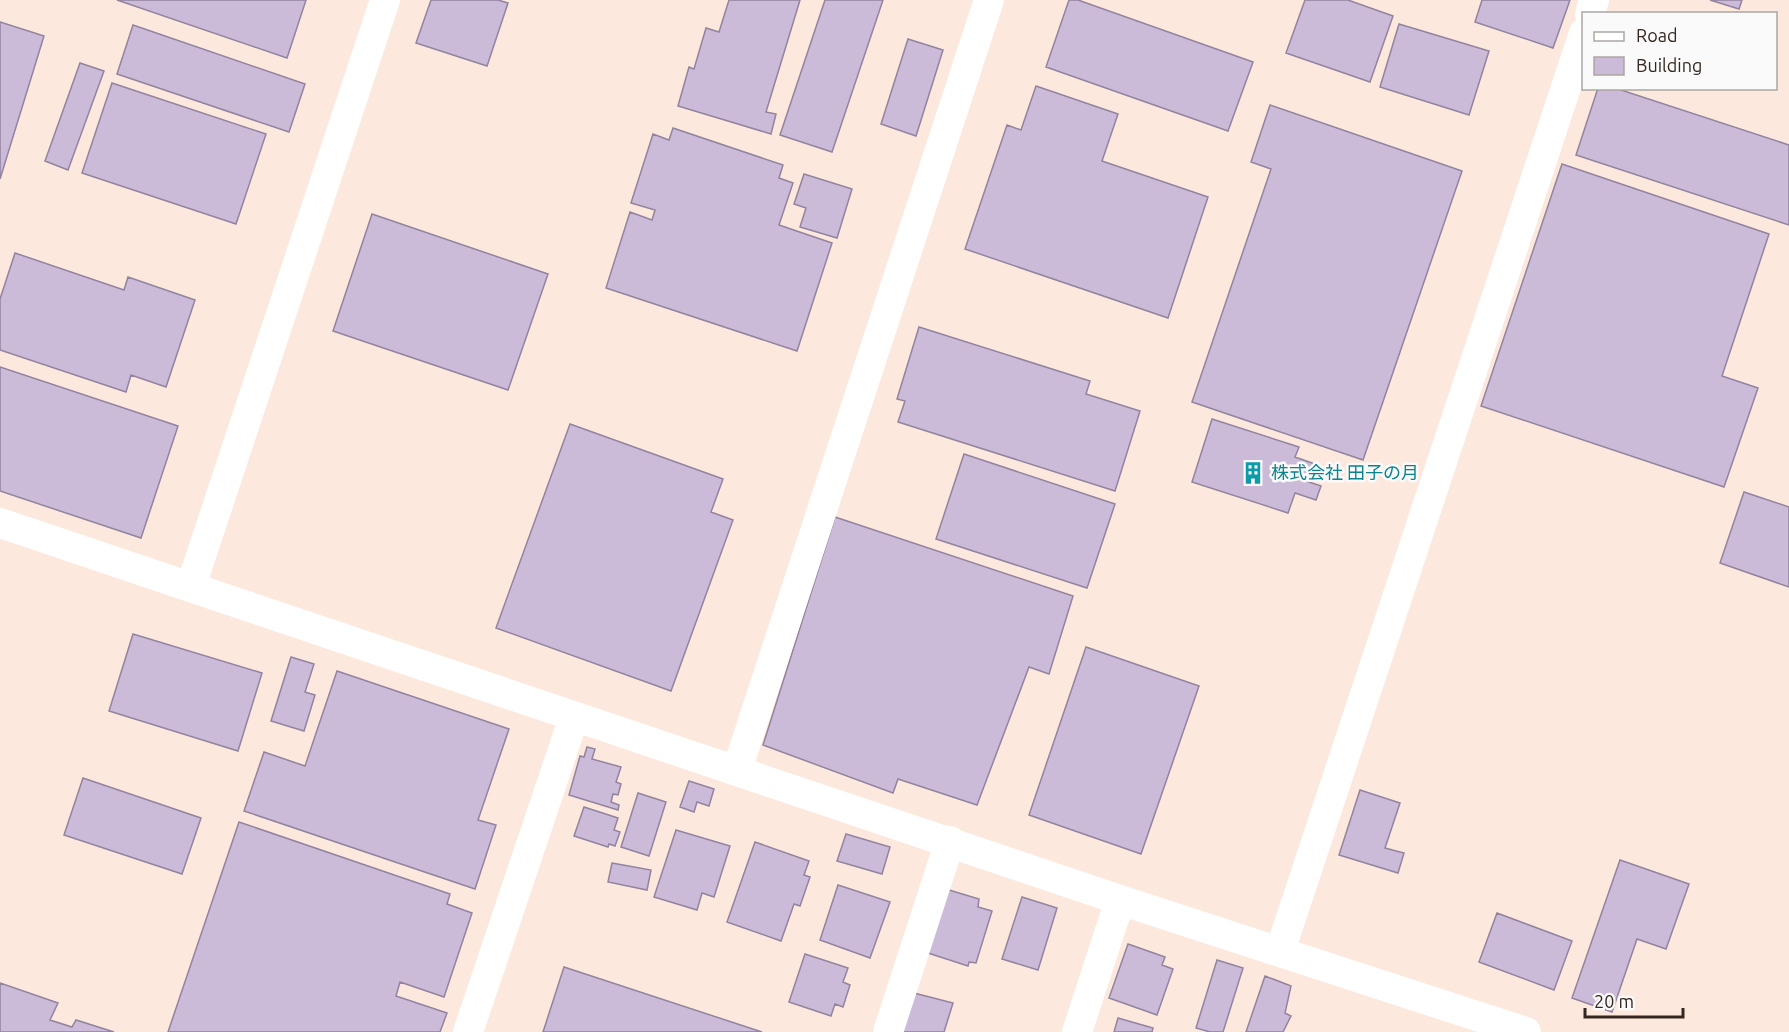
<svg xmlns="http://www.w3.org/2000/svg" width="1789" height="1032" font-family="Ubuntu,'Noto Sans JP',sans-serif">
<rect width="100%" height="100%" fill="#fce8dd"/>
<path fill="#cbbbd9" stroke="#92839f" stroke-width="1.5" d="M117,0H306L287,58Z
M431,0H498L508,3L487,66L416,43Z
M729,0H800L766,112L776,114L771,134L678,106L689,67L694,69L706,28L719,32Z
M825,0H883L832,152L780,135Z
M1069,0H1078L1253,62L1228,131L1046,67Z
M1305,0H1348L1393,16L1370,82L1286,53Z
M1482,0H1570L1553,48L1475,22Z
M1710,0H1742L1739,9Z
M0,22L44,36L0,179Z
M1399,24L1489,51L1469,115L1380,87Z
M133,25L305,84L289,132L117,74Z
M908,39L943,50L916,136L881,124Z
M80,63L104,71L68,170L45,161Z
M112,83L266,134L236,224L82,173Z
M1036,86L1118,114L1102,161L1208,197L1168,318L965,249L1007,125L1021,130Z
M1598,88H1615L1789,145V225L1576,155Z
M1270,105L1462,171L1363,460L1192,402L1271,169L1251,162Z
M673,128L783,165L779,178L793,183L779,225L832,243L797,351L606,288L630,212L652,220L655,210L631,203L653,134L669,140Z
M1562,164L1769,234L1722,376L1758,388L1724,487L1481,406Z
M804,174L852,189L837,238L800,227L806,208L794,204Z
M372,214L548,274L508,390L333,331Z
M15,253L124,290L128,277L195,300L166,387L131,375L126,392L0,350V299Z
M919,327L1090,381L1086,394L1140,411L1115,491L898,422L905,401L897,399Z
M0,367L178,426L141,538L0,491Z
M1212,419L1299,447L1295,457L1315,464L1309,482L1321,486L1316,500L1295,493L1288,513L1192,482Z
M570,424L723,479L711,512L733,520L671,691L496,628Z
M964,454L1115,504L1087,588L936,539Z
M1744,492L1789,507V587L1720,563Z
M835,517L1073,596L1049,674L1029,667L977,805L898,779L893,793L763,745Z
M133,634L262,673L238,751L109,711Z
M1086,647L1199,686L1141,854L1029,815Z
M291,657L314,664L305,692L315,695L304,731L271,721Z
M337,671L509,729L478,820L496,825L475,889L244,811L264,752L305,766Z
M587,747L595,749L592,759L621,767L616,782L621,784L618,795L613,794L611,802L619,805L618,810L569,795L580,756L584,757Z
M83,778L201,818L182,874L64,835Z
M689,781L714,789L709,806L697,802L694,812L680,807Z
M1360,790L1400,803L1385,848L1404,853L1398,873L1339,855Z
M638,793L666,802L649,856L621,847Z
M584,807L618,818L614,830L620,832L615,846L609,844L608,847L574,836Z
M239,822L450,894L447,904L472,913L444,997L400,982L396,996L447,1013L440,1032H168Z
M676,830L730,846L714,897L702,893L697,910L654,897Z
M846,834L890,847L882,874L837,861Z
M755,842L809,861L804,875L810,877L800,906L794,904L781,941L727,922Z
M1620,860L1689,884L1666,949L1637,939L1612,1012L1572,998Z
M612,863L651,870L647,890L608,882Z
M838,885L890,902L870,958L820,940Z
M949,890L979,899L978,907L992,911L976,963L969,962L968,966L928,953Z
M1022,897L1057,908L1038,970L1002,959Z
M1497,913L1572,941L1554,990L1479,962Z
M1128,944L1165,957L1162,965L1173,969L1157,1015L1109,998Z
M805,954L848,968L843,982L850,985L843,1007L835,1004L831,1016L789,1002Z
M1217,960L1243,968L1223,1032H1210L1196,1028Z
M564,967L762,1032H543Z
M1265,976L1291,986L1285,1013L1291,1016L1283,1032H1246Z
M0,983L58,1003L50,1020L72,1027L76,1020L114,1032H0Z
M914,993L953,1003L944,1032H900Z
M1118,1018L1153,1028L1152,1032H1114Z"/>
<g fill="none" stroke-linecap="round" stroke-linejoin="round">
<path stroke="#fff" stroke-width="30" d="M1590,14L1594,0
M0,523L1120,900L1526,1032
M191,586L385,0
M737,770L989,0
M1280,951L1584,33
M468,1032L574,717
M888,1032L950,841
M1077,1032L1120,900"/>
</g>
<defs>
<g id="building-bare" transform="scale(1.8)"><path d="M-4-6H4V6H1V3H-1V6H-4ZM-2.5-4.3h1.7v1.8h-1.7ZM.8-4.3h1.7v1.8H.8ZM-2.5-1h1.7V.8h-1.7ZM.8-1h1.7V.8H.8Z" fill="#0f9aa8" stroke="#fafafa" stroke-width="2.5" paint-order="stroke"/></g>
</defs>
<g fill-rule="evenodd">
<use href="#building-bare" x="1253" y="473"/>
</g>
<g text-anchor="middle" stroke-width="5" stroke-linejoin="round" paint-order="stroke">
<g font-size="18" fill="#0d838f" stroke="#fafafa" text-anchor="start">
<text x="1271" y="479">株式会社 田子の月</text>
</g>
</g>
<rect x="1582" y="12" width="195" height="78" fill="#fafafa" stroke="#aaa6a2" stroke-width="1.5"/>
<rect x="1594" y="32" width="30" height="9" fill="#ffffff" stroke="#aaa6a2" stroke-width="1.5"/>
<text x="1636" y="42" font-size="18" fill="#33271f">Road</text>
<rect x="1594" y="57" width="30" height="18" fill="#cbbbd9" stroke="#aaa6a2" stroke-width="1.5"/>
<text x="1636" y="72" font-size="18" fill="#33271f">Building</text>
<path d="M1585 1008v9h98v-9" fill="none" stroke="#33271f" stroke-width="3"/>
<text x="1594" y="1008" font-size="18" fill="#33271f" stroke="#fafafa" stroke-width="4.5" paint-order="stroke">20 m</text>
</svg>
